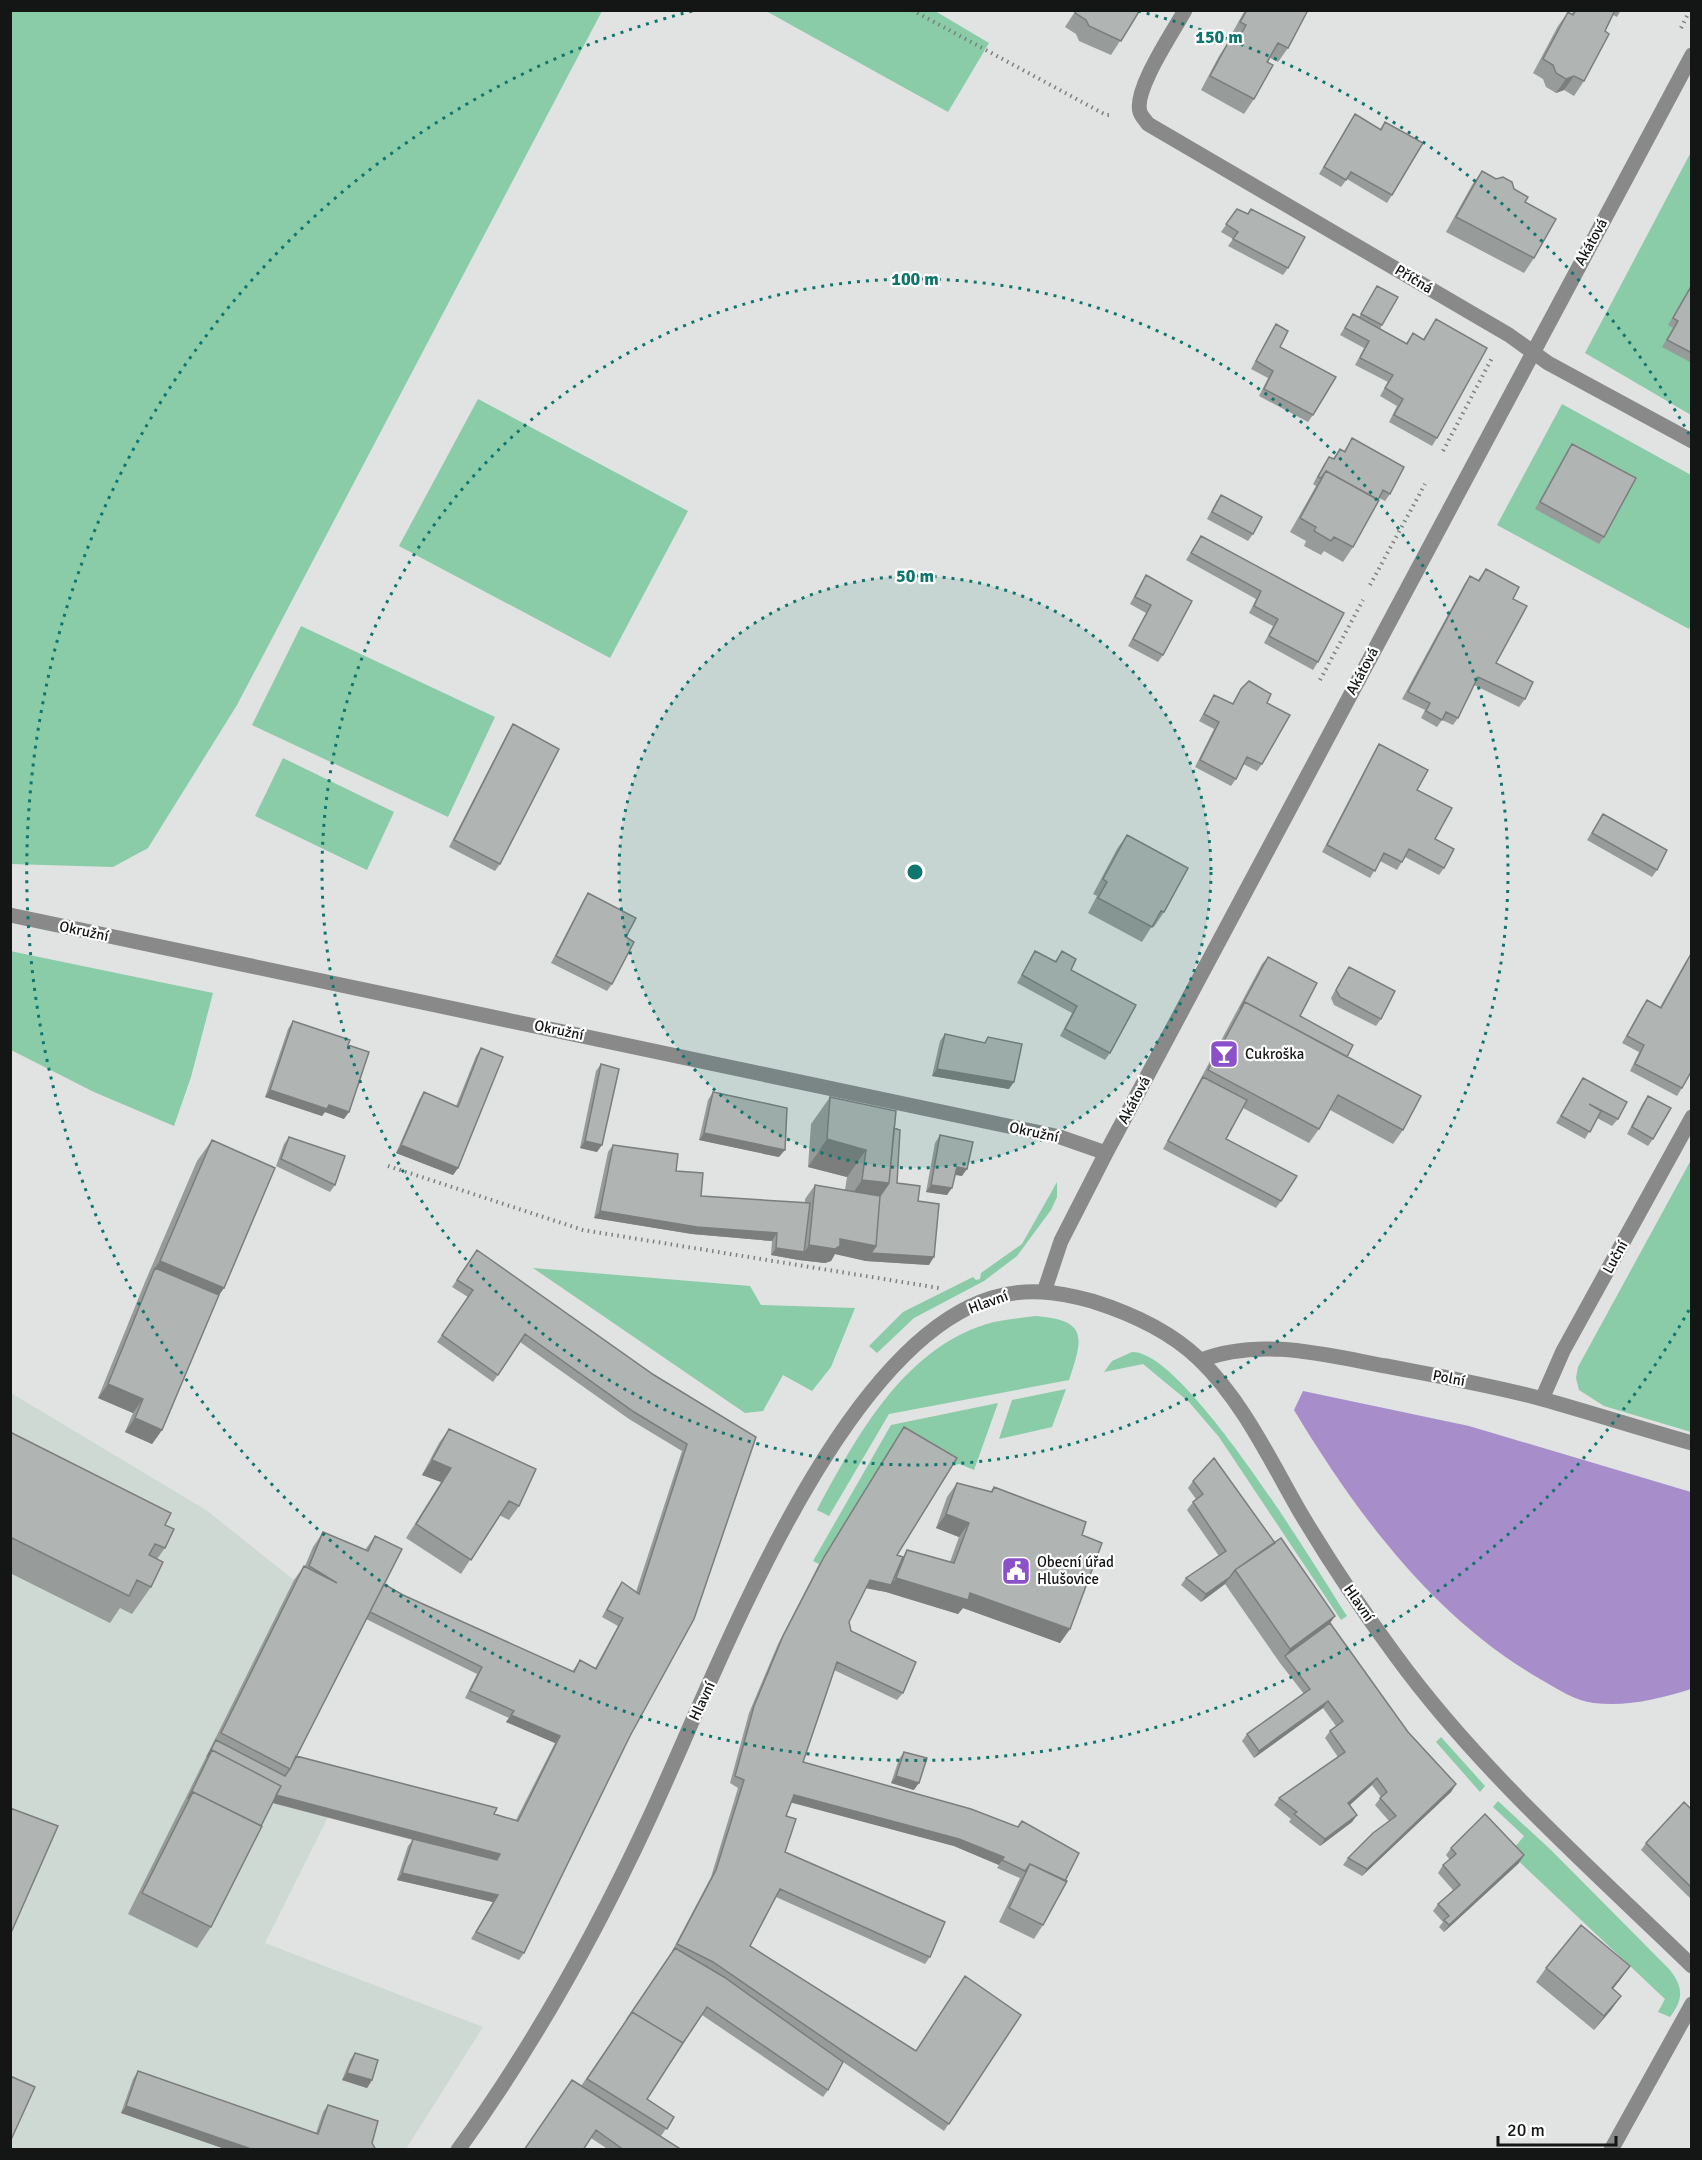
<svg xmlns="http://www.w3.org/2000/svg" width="1702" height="2160" font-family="Signika,sans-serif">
<rect width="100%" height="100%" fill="#e0e3e1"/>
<path fill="#cfd9d3" d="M11,1393L206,1510L294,1580L299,1581L289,1761L329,1815L265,1943L483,2027L406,2149L11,2150Z"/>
<path fill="#8acba8" d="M11,10L602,11L237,705L148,848L113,867L11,864Z
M766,11H935L989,43L948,112Z
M1691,152V415L1585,353Z
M478,399L688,511L610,658L399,546Z
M1562,404L1691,475V624L1689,629L1497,525Z
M301,626L495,717L448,817L252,725Z
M283,758L394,812L367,870L255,816Z
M10,951L213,993L191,1077L174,1126L94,1092L11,1050Z
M1691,1160L1692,1432H1691L1604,1406L1579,1390L1576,1378L1578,1367Z
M1057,1182V1197L1051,1210L1017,1256L984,1281L914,1318L877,1353L869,1346L903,1312L973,1277L976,1280L980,1279L981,1273L1022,1244Z
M533,1268L750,1286L761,1305L855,1308L831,1367L812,1391L783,1375L763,1411L745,1413Z
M1035,1316C1087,1320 1084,1336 1069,1380L889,1414L829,1516L817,1510C856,1437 906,1344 994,1322C1007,1319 1021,1318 1035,1316Z
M1132,1352C1185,1350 1316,1568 1347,1616L1341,1620L1219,1437L1189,1402L1143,1364L1104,1372L1112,1361Z
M1066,1389L1052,1427L999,1439L1012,1400Z
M998,1403L974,1470L960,1464L952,1465L899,1435L819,1564L813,1561L891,1425Z
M1441,1737L1485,1786L1480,1792L1436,1742Z
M1498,1801L1551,1850L1670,1970C1683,1987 1684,1999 1670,2017L1658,2012L1665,1999L1510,1853L1524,1836L1493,1807Z"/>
<path fill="#a78eca" d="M1303,1391L1469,1426L1691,1492V1689C1660,1699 1626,1707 1594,1703C1575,1701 1556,1688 1540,1679C1434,1618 1356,1513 1294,1410Z"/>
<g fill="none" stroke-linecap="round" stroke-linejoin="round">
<path stroke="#7d807e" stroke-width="4" stroke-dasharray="1.5 4.5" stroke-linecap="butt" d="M912,10L1106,115H1112
M1681,28L1690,10
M1443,451L1493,356
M1370,585L1425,484
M1320,680L1363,600
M388,1166L583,1230L939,1288"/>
<path stroke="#89898a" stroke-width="15" d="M1185,10C1174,31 1133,90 1140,112C1141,116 1146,121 1148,124L1509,335L1548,363L1692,441
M10,915L1060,1137L1106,1153
M1044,1292L1061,1241L1106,1153L1692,55
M1201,1360C1260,1337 1326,1355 1386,1366C1438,1376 1491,1385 1542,1399C1592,1413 1642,1429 1692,1443
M1542,1399L1563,1351L1692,1117
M458,2150C532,2048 594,1937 647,1823C714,1681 834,1346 992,1298C1026,1287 1059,1292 1092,1301C1130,1313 1170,1331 1199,1359C1243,1401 1270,1460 1300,1512C1329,1561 1362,1610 1396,1656C1480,1771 1590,1867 1692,1966
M1611,2150L1692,2004"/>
</g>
<path fill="#979b99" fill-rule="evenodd" d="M1076,10H1140L1111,55L1079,41L1076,34L1065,27Z
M1245,10H1308L1288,48L1278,62L1270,58L1254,99L1244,114L1201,90L1219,56L1229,41L1234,44L1236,40L1230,37Z
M1573,10H1621L1617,17L1613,15L1605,31L1584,81L1574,96L1564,90L1556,93L1546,87L1543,79L1533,73L1558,26L1568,12L1572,14Z
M1355,114L1380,129L1385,122L1392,195L1387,203L1347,179L1341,187L1319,174Z
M1482,171L1514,189L1525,202L1534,258L1524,273L1446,232L1472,185Z
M1237,209L1247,214L1251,209L1288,268L1283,275L1228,246L1233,239L1221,232Z
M1692,283V363L1662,347L1673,328L1668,325Z
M1377,286L1382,325L1380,329L1406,343L1413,333L1423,339L1436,319L1437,438L1432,446L1389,422L1397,406L1380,396L1388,382L1355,365L1364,348L1340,335L1353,314L1359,317Z
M1276,324L1280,347L1313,415L1308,422L1259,396L1268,378L1251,369L1271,332Z
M1352,438L1390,494L1385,501L1379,498L1353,547L1343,562L1324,551L1321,555L1304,546L1306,541L1290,532L1316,486L1313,484L1324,464L1329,457L1333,459L1340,449L1344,451Z
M1572,444L1604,537L1599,544L1535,509L1567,451Z
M1221,495L1253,534L1248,541L1207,519L1216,502Z
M1201,536L1344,613L1318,662L1313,670L1264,643L1273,626L1249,613L1256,599L1186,560Z
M1486,569L1513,599L1496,663L1525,699L1519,707L1474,685L1458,718L1453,725L1442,720L1437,727L1421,718L1425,710L1402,699L1465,583L1470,576L1478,580Z
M1146,575L1163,655L1158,662L1128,646L1146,613L1130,604L1141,583Z
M1241,689L1267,703L1262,764L1257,771L1243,764L1236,779L1231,786L1195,767L1214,729L1199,721L1214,695L1232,704Z
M513,724L500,864L495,871L449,847L508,732Z
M1379,744L1417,790L1444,868L1439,875L1405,857L1397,870L1380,861L1370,878L1322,852L1374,752Z
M1603,814L1657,870L1652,877L1587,840Z
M1127,835L1164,912L1154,927L1152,926L1142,942L1088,913L1097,896L1093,894L1117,849Z
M588,893L626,937L612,984L607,991L551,963L583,901Z
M1035,951L1055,961L1062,951L1110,1053L1105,1060L1060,1036L1072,1013L1017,983Z
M1691,954L1682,1088L1677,1096L1630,1071L1639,1052L1622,1043L1642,1007L1647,1000L1660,1007L1686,961Z
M1268,957L1300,1016L1347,1057L1403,1130L1393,1144L1330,1110L1319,1129L1309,1143L1243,1108L1226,1139L1281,1201L1276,1208L1163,1149L1262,964Z
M1349,967L1381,1019L1376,1026L1334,1005L1331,998L1344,974Z
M293,1021L344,1119L325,1112L322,1116L265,1097L288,1029Z
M945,1034L984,1043L988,1037L1009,1089L932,1076L940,1041Z
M481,1048L458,1168L453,1175L396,1153L419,1100L424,1092L456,1106L476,1056Z
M601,1064L597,1152L580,1148L596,1071Z
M1583,1078L1618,1119L1612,1126L1597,1118L1585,1139L1556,1123Z
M713,1092L779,1157L699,1140L708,1100Z
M1648,1096L1653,1139L1648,1146L1627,1134L1643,1103Z
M830,1097L894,1128L897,1183L918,1201L929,1265L866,1261L835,1254L831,1261L825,1263L799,1260L771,1255L772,1241L692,1234L594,1218L608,1152L613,1145L676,1171L701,1196L805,1203V1199L815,1185L845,1190L847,1177L808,1167L811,1124Z
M940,1135L962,1176L955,1175L947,1195L926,1192L935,1143Z
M289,1137L335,1185L330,1192L276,1166L284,1144Z
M212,1140L224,1288L219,1295L162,1430L152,1444L125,1432L133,1413L98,1398L145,1282L197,1161Z
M477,1250L654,1375L756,1437L630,1736L524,1953L519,1960L471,1939L493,1902L397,1880L408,1846L413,1840L272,1803L211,1927L197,1948L128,1914L294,1580L304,1566H305L313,1547L323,1532L365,1550L375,1536L384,1584L403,1595L572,1672L580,1660L595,1668L618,1626L602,1617L617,1589L622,1582L636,1592L682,1451L629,1419L520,1342L493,1382L437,1342L468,1297L452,1287ZM366,1619L477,1674L465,1698L509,1718L506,1722L555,1743L516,1820L296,1756Z
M904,1427L897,1555L903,1557L907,1550L950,1562L959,1537L936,1528L947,1497L957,1483L990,1492L994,1487L1082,1535L1070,1629L1060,1643L963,1608L958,1614L886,1592L866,1588L849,1622L851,1631L903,1693L897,1700L834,1670L803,1762L1017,1827L1022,1821L1043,1925L1034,1939L999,1922L1020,1878L997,1868L999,1865L954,1846L791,1802L786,1816L785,1852L930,1957L925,1964L776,1897L750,1946L916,2051L1021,2015L944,2131L843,2062L828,2090L823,2097L702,2015L647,2099L674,2117L661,2136L682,2150H609L591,2138L581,2086L673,1952L672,1951L711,1877L738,1788L730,1783L749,1713L778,1644L819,1564Z
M449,1429L519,1506L509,1520L499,1515L461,1574L406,1538L441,1482L422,1475L439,1443Z
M10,1432L165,1525V1548L157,1559L151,1587L132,1614L120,1608L110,1623L10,1573Z
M1193,1481L1275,1543L1335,1616L1330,1623L1408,1732L1456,1784L1451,1792L1362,1876L1343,1865L1348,1858L1389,1821L1375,1805L1381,1797L1372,1785L1350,1805L1357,1815L1352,1822L1320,1846L1289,1822L1291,1819L1274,1805L1279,1798L1338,1757L1325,1738L1330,1731L1336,1726L1323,1708L1254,1758L1242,1741L1247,1734L1304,1694L1280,1663L1225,1584L1201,1602L1181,1585L1186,1578L1219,1556L1187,1510L1193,1502L1196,1499L1188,1488Z
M904,1752L914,1790L891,1783L899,1759Z
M1692,1810V1900L1641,1850L1646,1843Z
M1451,1848L1519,1863L1444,1932L1439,1927L1443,1922L1433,1911L1438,1904L1453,1890L1438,1873L1443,1865L1450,1860L1446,1855Z
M1630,1966L1613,1989L1621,1996L1611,2010L1594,2030L1536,1982L1546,1968Z
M355,2053L372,2080L367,2088L342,2080L350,2060Z
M138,2071L316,2133L323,2112L328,2105L372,2143L376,2150H228L121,2113L133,2079Z"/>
<path fill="#7b7e7d" d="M1574,76L1564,90L1556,93L1566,79Z
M937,1069L1014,1082L1009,1089L932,1076Z
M270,1090L329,1105L349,1112L344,1119L325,1112L322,1116L265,1097Z
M704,1133L785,1150L779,1157L699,1140Z
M827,1139L866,1150L847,1177L808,1167Z
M585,1141L602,1145L597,1152L580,1148Z
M401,1145L458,1168L453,1175L396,1153Z
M957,1167L967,1169L962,1176L952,1174Z
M862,1180L889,1183L870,1210L843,1207Z
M931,1185L952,1188L947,1195L926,1192Z
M600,1211L777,1233L772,1241L692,1234L594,1218Z
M840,1239L934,1257L929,1265L866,1261L835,1254L831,1261L825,1263L799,1260L809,1245Z
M776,1248L804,1252L799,1260L771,1255Z
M160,1261L224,1288L209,1309L155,1268Z
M108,1384L143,1399L133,1413L98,1398Z
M135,1418L162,1430L152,1444L125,1432Z
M432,1460L451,1468L441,1482L422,1475Z
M946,1514L969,1523L959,1537L936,1528Z
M1230,1577L1225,1584L1201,1602L1206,1594Z
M896,1578L970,1593L1070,1629L1060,1643L963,1608L958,1614L886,1592Z
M870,1580L891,1585L886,1592L865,1588Z
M1335,1616L1325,1630L1285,1656L1290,1649Z
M1328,1701L1323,1708L1254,1758L1259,1751Z
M511,1715L560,1736L555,1743L506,1722Z
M896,1776L919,1783L914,1790L891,1783Z
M1377,1778L1372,1785L1343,1811L1348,1803Z
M1456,1784L1451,1792L1362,1876L1367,1869Z
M275,1795L500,1854L495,1861L270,1802Z
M794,1795L959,1839L1004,1857L999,1865L954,1846L789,1802Z
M1357,1815L1352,1822L1320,1846L1325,1839Z
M1524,1855L1519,1863L1444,1932L1449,1925Z
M402,1873L498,1895L493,1902L397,1880Z
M1630,1966L1620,1980L1602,2002L1612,1988Z
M1621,1996L1611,2010L1594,2030L1604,2016Z
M347,2073L372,2080L367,2088L342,2080Z
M126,2106L254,2150H228L121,2113Z"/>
<path fill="#b0b4b2" stroke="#7b7e7d" stroke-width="1.5" d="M1077,10H1140L1121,41L1089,26L1086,20L1075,13Z
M1247,10H1308L1288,48L1278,43L1267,62L1273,65L1254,99L1210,76L1229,41L1235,45L1246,25L1240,22Z
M1576,10H1615L1605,31L1609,34L1584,81L1574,76L1566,79L1556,73L1553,65L1543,59L1568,12L1573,15Z
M1355,114L1381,130L1385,122L1423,143L1392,195L1351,172L1346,180L1324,167Z
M1482,171L1496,179L1503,177L1512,182L1514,189L1528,197L1525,202L1556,219L1534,258L1456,217Z
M1237,209L1248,214L1251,209L1305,237L1288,268L1233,239L1238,232L1226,224Z
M1692,285V353L1667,340L1678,321L1673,318Z
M1377,286L1398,297L1382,325L1361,314Z
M1353,314L1407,344L1413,333L1424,340L1436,319L1487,348L1437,438L1394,415L1403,399L1385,388L1393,375L1360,358L1369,341L1345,328Z
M1276,324L1288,331L1280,347L1336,377L1313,415L1264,389L1273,371L1256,361Z
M1352,438L1404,467L1390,494L1383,490L1378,500L1326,471L1321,478L1318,477L1329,457L1334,459L1340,449L1345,452Z
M1572,444L1636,478L1604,537L1540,502Z
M1326,471L1379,500L1353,547L1334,537L1331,541L1314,531L1316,527L1300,518Z
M1221,495L1262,517L1253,534L1212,512Z
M1201,536L1344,613L1318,662L1269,636L1278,619L1254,606L1261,591L1191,553Z
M1486,569L1519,587L1513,599L1527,606L1496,663L1533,682L1525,699L1478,677L1458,718L1446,712L1442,720L1426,711L1430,703L1408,692L1470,576L1479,581Z
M1146,575L1192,601L1163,655L1133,639L1151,605L1135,597Z
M1249,681L1271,694L1267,703L1290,715L1262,764L1247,757L1236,779L1200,760L1219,722L1204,714L1214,695L1233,704L1241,689Z
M513,724L559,749L500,864L454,840Z
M1379,744L1428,770L1417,790L1452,808L1435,839L1454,849L1444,868L1409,849L1402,862L1384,853L1375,871L1327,845Z
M1603,814L1667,850L1657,870L1592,833Z
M1127,835L1188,868L1164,912L1161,911L1152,927L1098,898L1107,882L1103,879Z
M588,893L636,918L626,937L634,942L612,984L556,956Z
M1035,951L1056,962L1062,951L1076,959L1071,970L1136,1005L1110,1053L1065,1029L1077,1006L1022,975Z
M1692,954V1070L1682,1088L1635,1064L1644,1045L1627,1036L1647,1000L1661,1008L1691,954Z
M1268,957L1317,983L1300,1016L1353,1045L1347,1057L1245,1002L1240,1009Z
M1349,967L1395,991L1381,1019L1340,997L1336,990Z
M1245,1002L1421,1096L1403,1130L1338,1095L1319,1129L1208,1070Z
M293,1021L350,1040L348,1045L369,1052L349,1112L329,1105L327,1109L270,1090Z
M945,1034L985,1043L988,1037L1022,1044L1014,1082L937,1069Z
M481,1048L503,1057L458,1168L401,1145L424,1092L458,1107Z
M601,1064L619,1069L602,1145L585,1141Z
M1203,1077L1247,1100L1226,1139L1297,1176L1281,1201L1168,1141Z
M1583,1078L1627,1102L1618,1119L1589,1104L1601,1111L1590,1132L1561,1116Z
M713,1092L787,1108L785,1150L704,1133Z
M1648,1096L1671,1108L1653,1139L1632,1127Z
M830,1097L896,1111L889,1183L862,1180L866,1150L827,1139Z
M894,1128L900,1130L897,1183L920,1186L918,1201L939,1204L934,1257L871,1253L876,1246L880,1196L889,1183Z
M940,1135L973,1142L967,1169L957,1167L952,1188L931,1185Z
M289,1137L345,1156L335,1185L281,1159Z
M212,1140L275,1168L224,1288L160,1261Z
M613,1145L678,1154L676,1171L703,1173L701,1196L810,1203L804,1252L776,1248L777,1233L697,1227L600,1211Z
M815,1185L880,1196L876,1246L840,1239V1246L835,1249L809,1245Z
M477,1250L654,1375L756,1437L694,1619L630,1736L524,1953L476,1932L498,1895L402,1873L413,1839L497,1860L500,1854L276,1795L281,1786L212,1750L207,1757L216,1740L285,1776L290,1769L296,1756L497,1808L494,1814L518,1821L560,1736L511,1715L514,1711L470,1691L482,1667L370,1612L384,1584L403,1595L574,1672L580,1660L596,1669L623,1618L607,1610L622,1582L639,1594L687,1444L634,1412L525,1334L498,1375L442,1335L473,1290L457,1280Z
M155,1268L219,1295L162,1430L135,1418L143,1399L108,1384Z
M904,1427L957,1458L897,1555L903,1557L891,1585L870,1580L849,1622L851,1631L916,1662L903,1693L837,1662L803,1762L971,1809L1018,1827L1022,1821L1079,1853L1065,1881L1030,1864L1025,1871L1002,1860L1004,1857L959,1839L794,1795L786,1816L796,1819L785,1852L945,1922L930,1957L780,1889L750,1946L916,2051L965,1976L1021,2015L949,2124L713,1962L677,1944L716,1870L744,1780L735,1776L754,1706L783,1636L824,1557Z
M449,1429L536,1469L519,1506L509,1501L471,1560L416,1524L451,1468L432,1460Z
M10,1432L171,1513L165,1525L174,1529L165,1548L155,1544L149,1555L163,1562L151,1587L137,1580L129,1596L10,1537Z
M1214,1458L1275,1543L1235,1570L1230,1577L1206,1594L1186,1578L1226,1551L1193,1502L1203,1494L1193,1481Z
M957,1483L992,1492L994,1487L1086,1522L1082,1535L1102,1543L1070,1629L970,1593L968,1600L896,1578L907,1550L954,1563L969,1523L946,1514Z
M323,1532L368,1551L375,1536L402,1549L290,1769L221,1733L304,1566L337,1583L309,1566Z
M1281,1538L1335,1616L1290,1649L1235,1570Z
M1330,1623L1408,1732L1456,1784L1367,1869L1348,1858L1373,1833L1396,1816L1380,1798L1387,1792L1377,1778L1348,1803L1357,1815L1325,1839L1294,1814L1297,1812L1279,1798L1345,1752L1330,1731L1343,1721L1328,1701L1259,1751L1247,1734L1310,1689L1285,1656Z
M212,1750L281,1786L261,1826L193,1792L188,1799Z
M904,1752L927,1758L919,1783L896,1776Z
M193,1792L262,1826L211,1927L142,1893Z
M1684,1802L1692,1810V1888L1646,1843Z
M10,1808L58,1826L10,1935Z
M1485,1814L1524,1855L1449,1925L1444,1920L1449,1916L1438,1904L1460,1885L1443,1865L1456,1854L1451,1848Z
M1030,1864L1067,1881L1043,1925L1009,1908Z
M1581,1925L1630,1966L1612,1988L1621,1996L1604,2016L1546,1968Z
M675,1948L724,1977L843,2062L828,2090L707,2007L683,2043L632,2012L627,2019Z
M632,2012L683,2043L647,2099L674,2117L667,2129L587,2079Z
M355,2053L378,2060L372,2080L347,2073Z
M138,2071L318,2134L328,2105L378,2121L372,2143L376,2150H254L126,2106Z
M10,2076L35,2087L10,2142Z
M572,2080L682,2150H624L596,2130L583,2150H524Z"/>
<circle cx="915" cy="872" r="296" fill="#0f766e" fill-opacity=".12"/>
<g fill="none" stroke="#0f766e" stroke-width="3" stroke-dasharray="3 6">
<circle cx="915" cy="872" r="296"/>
<circle cx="915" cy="872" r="593"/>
<path d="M1689 1310A889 889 0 1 1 692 11M1138 11A889 889 0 0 1 1689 434"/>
</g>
<defs>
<g id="bar-square" transform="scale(1.5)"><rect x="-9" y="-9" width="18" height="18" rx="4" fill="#8b51c8" stroke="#fff"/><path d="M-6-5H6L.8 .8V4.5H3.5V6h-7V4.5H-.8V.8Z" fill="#fff"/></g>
<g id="civic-square" transform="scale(1.5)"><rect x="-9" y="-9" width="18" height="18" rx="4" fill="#8b51c8" stroke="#fff"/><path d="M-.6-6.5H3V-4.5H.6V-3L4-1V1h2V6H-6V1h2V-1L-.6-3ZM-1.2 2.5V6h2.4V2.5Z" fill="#fff"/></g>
</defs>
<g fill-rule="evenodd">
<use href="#bar-square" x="1224" y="1054"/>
<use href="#civic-square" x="1016" y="1571"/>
</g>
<g text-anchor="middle" stroke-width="4.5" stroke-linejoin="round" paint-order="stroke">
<g font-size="15" fill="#141615" stroke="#fff">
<text transform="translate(1591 242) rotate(-61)" y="5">Akátová</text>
<text transform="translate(1414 279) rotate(31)" y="5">Příčná</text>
<text transform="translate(1362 671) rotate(-62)" y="5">Akátová</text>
<text transform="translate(84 931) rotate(12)" y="5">Okružní</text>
<text transform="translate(559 1030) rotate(12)" y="5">Okružní</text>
<text transform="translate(1134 1100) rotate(-62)" y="5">Akátová</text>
<text transform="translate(1034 1132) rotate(12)" y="5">Okružní</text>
<text transform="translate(1615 1257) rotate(-61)" y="5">Luční</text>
<text transform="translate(988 1302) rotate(-20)" y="5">Hlavní</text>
<text transform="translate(1449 1378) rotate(11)" y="5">Polní</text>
<text transform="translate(1359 1603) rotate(55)" y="5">Hlavní</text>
<text transform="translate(702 1701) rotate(-65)" y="5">Hlavní</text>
</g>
<g font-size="15" fill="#141615" stroke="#fff" text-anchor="start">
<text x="1245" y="1059">Cukroška</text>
<text x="1037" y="1567">Obecní úřad<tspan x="1037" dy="17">Hlušovice</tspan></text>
</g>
</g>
<circle cx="915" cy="872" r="9" fill="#0f766e" stroke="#fff" stroke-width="3"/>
<g font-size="18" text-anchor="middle" font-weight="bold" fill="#0f766e" stroke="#fff" stroke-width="4.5" stroke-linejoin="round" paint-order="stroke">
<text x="1219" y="43">150 m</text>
<text x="915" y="285">100 m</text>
<text x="915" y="582">50 m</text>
</g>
<rect width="1702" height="2160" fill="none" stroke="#141615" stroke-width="24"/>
<path d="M1498 2136v9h118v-9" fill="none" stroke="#141615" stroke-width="3"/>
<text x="1507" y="2136" font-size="18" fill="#141615" stroke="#ffffff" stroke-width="4.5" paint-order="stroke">20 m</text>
</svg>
